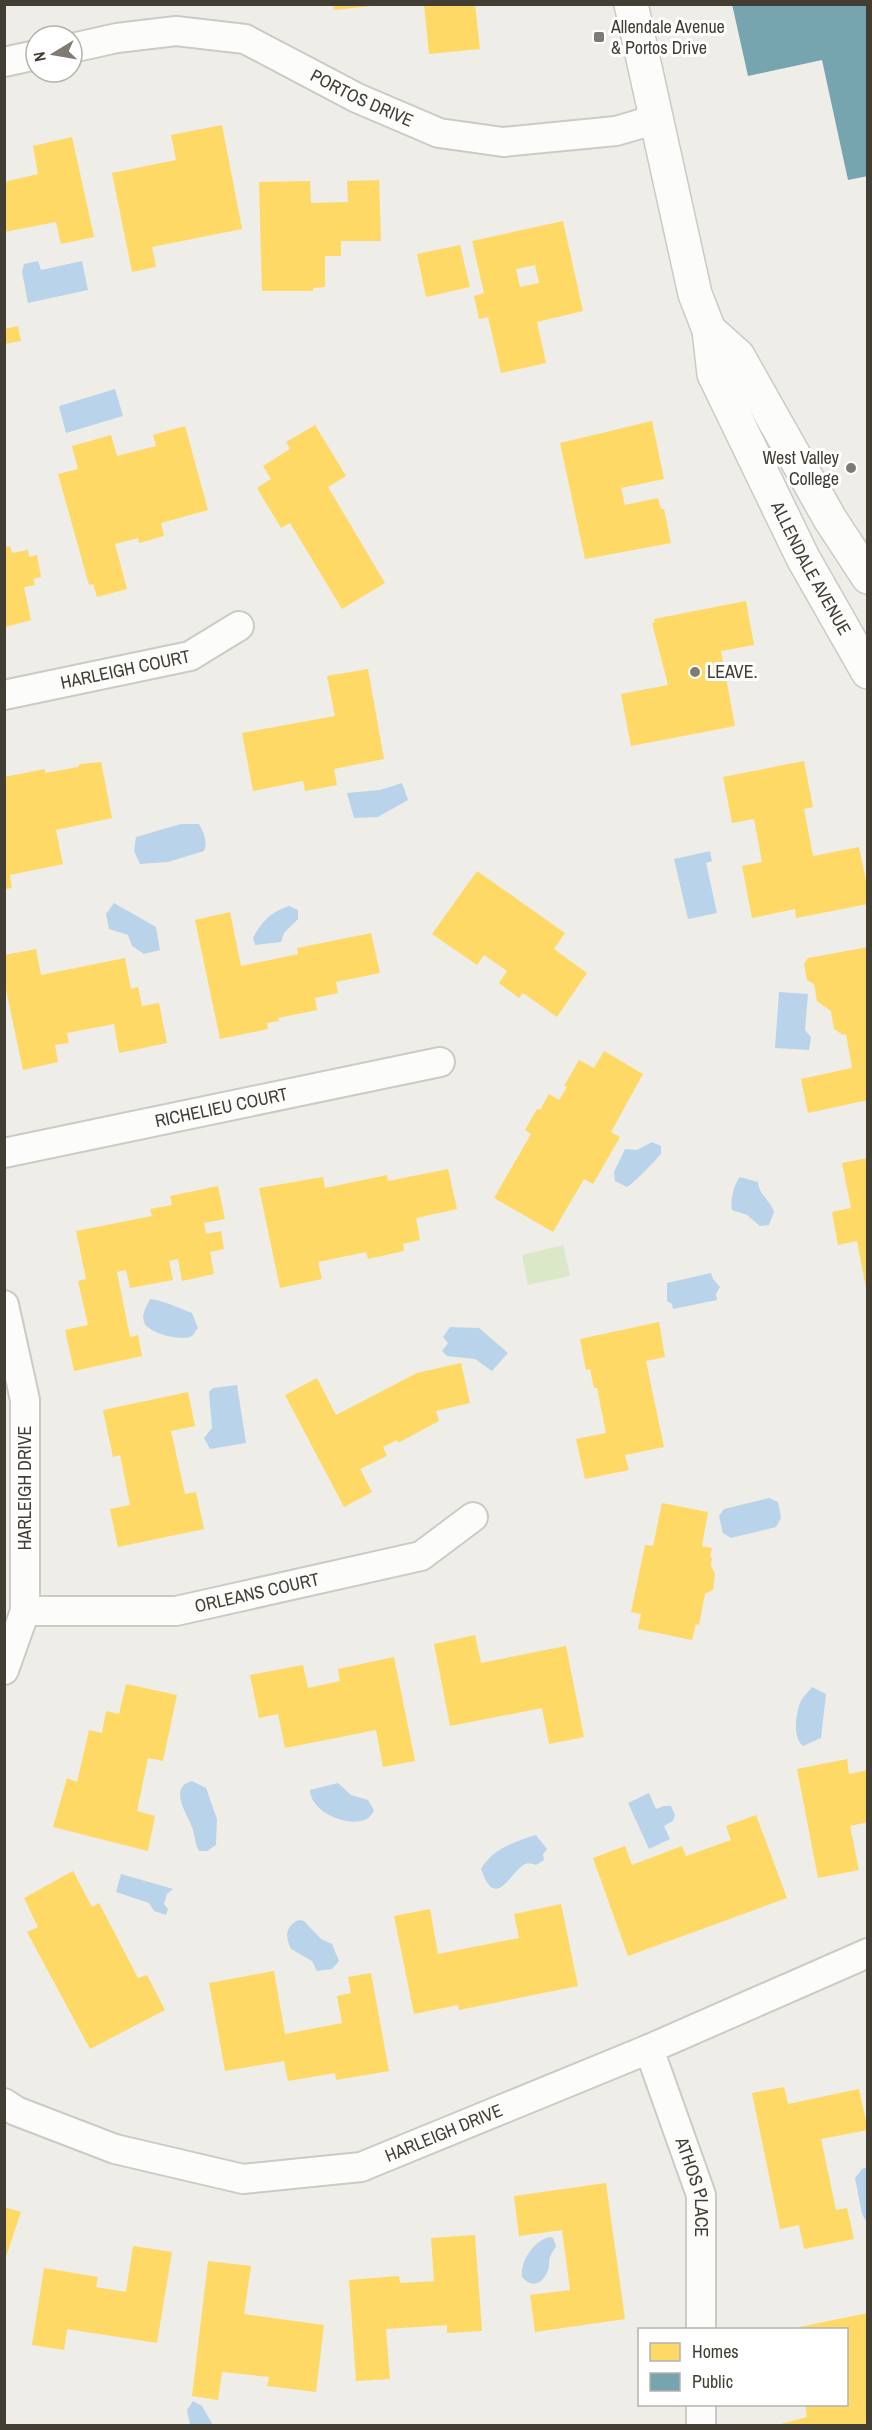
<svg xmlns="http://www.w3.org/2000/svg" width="872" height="2430" font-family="'Archivo Narrow',sans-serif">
<rect width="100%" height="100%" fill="#eeede7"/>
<path fill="#dae8c8" d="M563,1245L570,1276L528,1285L522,1255Z"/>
<path fill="#b9d4ea" d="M38,261L41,270L82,261L88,290L28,303L22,272L24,264Z
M115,389L123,416L66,433L59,406Z
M402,783L408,800L378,817L354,818L347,793L380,790Z
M181,824H199C204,833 208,842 204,851L168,862L140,864L134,851L136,837Z
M710,851L712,861L706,863L717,913L688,919L674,859Z
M114,903L156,927L160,950L144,954L132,946L128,935L109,929L106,914Z
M289,906L298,910V919L284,933L281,942L255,945L253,938C261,922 271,912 289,906Z
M779,992L808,994L805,1030L811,1037L809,1050L775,1048Z
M652,1142L661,1146V1154C656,1160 632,1185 627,1187L615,1181L614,1172L625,1149L637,1150Z
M740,1177L758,1182C759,1195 770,1200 774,1212L769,1225L760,1226L747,1215L732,1210C730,1202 734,1183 740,1177Z
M711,1273L713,1279L720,1287L716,1294L717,1300L673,1309L672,1304L667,1301V1283Z
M150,1299C163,1300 178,1308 192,1313L198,1328C196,1330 194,1334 192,1336C183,1342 147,1333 144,1322C141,1314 147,1306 150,1299Z
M450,1327L479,1328L508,1353L492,1371L475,1359L447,1356L442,1351L448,1343L443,1337Z
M237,1385L246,1443L210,1449L204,1438L212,1428L209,1392L213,1388Z
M769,1498L778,1502L781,1518L776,1527L731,1538L723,1533L719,1516L724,1509Z
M812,1687L826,1694L821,1738L803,1746C793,1738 795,1716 800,1703C802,1698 808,1692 812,1687Z
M192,1781L206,1788L217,1819L216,1845L207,1851H199C195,1844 195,1835 192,1827C187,1814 168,1787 192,1781Z
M338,1783L351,1795L368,1800L374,1810C366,1835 310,1816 310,1790Z
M649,1793L656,1809L664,1806H671L675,1815L673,1821L664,1826L670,1839L649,1849L628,1803Z
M536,1835L547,1849L543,1854L544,1860L536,1865C530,1863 526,1862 522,1866C507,1878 495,1909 481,1869C492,1849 516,1841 536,1835Z
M121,1874L173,1889L167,1894L164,1904L168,1909L166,1915L154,1911L149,1903L116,1892Z
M299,1920L304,1921L321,1939L332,1944L339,1961L332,1969L317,1971L312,1961L291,1949C285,1938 285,1925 299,1920Z
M867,2167H868L867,2223L862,2214L855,2178L862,2169Z
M550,2237L553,2238L556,2246C555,2249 552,2252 551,2255C548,2260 550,2265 548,2270C543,2284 532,2289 522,2277C520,2261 534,2240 550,2237Z
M193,2401L202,2406L213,2425H190L187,2410Z"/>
<path fill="#ffd966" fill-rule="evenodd" d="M333,4H371V6L334,10Z
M424,4H475L480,49L429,54Z
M222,125L242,229L152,247L156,267L132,272L112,173L176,160L171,135Z
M72,137L94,237L61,244L56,222L4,232V182L38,174L33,146Z
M379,180L381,241H341V256H325V287L313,288V291H262L259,182L310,181L311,203L348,202L347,181Z
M563,221L583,311L537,322L546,363L501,373L488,317L479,319L474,296L484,293L472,241ZM535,265L539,283L520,287L516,269Z
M460,245L470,287L426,297L417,254Z
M18,326L21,341L4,344V329Z
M652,421L664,479L621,488L625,505L658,498L661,509H664L671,543L585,559L560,443Z
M315,425L346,476L328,487L385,583L342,609L290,523L281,528L257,488L271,479L263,466L290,449L286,442Z
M185,426L208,510L161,523L164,536L139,543L138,538L115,544L127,589L97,597L93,584L89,585L58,474L78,469L72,446L111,435L117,456L156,446L153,435Z
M10,546L12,553L28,550L29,557L37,555L41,577L33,579L35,585L24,587L31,620L5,627V547Z
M746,601L754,645L721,651L735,726L631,746L621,694L668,685L652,623L655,622L654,619Z
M368,669L384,759L334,769L337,785L305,791L303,781L253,791L242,733L335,716L327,676Z
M804,761L813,807L804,809L813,856L859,847L868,890V904L796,918L795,909L752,918L742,866L762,862L754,819L732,823L723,777Z
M101,762L112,818L56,830L63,864L10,875L12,888L4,889V777L45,769V773L78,767L80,764Z
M477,871L565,933L554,949L587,973L557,1017L523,993L519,998L499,983L507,971L484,955L477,965L432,934Z
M230,912L241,966L298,954L297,948L371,933L380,973L336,982L338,993L315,998L317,1010L278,1018L279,1021L267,1023L268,1029L220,1039L195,920Z
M868,947V1100L808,1113L801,1079L852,1068L846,1034L843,1035L834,1029L831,1011L817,1001L814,984L807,980L804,964L808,958Z
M36,949L41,975L125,958L131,989L138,987L142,1006L159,1003L167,1043L119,1053L114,1024L67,1033L69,1043L55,1045L58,1062L23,1070L4,980V955Z
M604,1051L643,1074L611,1132L620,1137L593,1184L584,1179L553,1232L494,1198L531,1134L525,1130L537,1109L540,1110L549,1094L559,1100L567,1087L564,1086L579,1060L594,1068Z
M868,1158V1288H866L857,1241L838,1245L832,1212L851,1208L842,1163Z
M448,1169L457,1209L416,1218L420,1240L403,1244L404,1251L368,1259L366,1252L318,1262L322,1279L280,1288L259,1188L323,1177L325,1188L387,1175L388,1181Z
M218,1186L225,1219L204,1223L206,1234L221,1231L224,1249L210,1252L214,1274L182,1281L178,1259L169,1261L173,1280L130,1288L126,1270L117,1272L130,1337L138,1335L142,1356L74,1371L65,1330L88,1325L78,1281L86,1279L76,1231L152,1216L150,1209L172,1205L170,1196Z
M659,1322L665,1357L646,1361L664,1447L625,1455L629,1470L585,1479L576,1439L606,1433L597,1388H594L590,1369L586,1370L580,1339Z
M461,1363L470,1403L436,1411L439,1421L398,1443L397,1440L383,1447L387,1456L360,1469L372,1492L344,1507L285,1395L317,1378L336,1415L417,1373Z
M188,1392L195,1426L171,1431L185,1494L196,1492L204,1529L118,1547L110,1509L130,1505L120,1455L113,1457L103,1410Z
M662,1503L708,1512L702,1546L712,1548L710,1557L712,1558L711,1566L715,1574L713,1590L705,1594L699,1625L696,1624L692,1640L638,1629L641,1614L631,1612L645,1545L653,1546Z
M475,1635L481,1663L566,1646L584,1737L549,1744L542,1708L450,1726L434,1644Z
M394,1657L415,1761L383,1767L376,1730L285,1748L278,1714L259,1718L250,1675L303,1665L308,1688L340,1681L338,1669Z
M126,1684L177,1695L163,1761L148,1758L137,1811L155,1816L148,1851L53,1827L67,1778L77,1782L89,1730L102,1733L106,1711L119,1714Z
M847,1759L849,1774L868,1770V1822L850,1826L859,1870L818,1878L797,1769Z
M756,1815L787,1898L628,1956L593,1858L625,1846L632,1865L682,1846L686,1856L731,1840L726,1826Z
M73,1871L92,1907L99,1903L138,1978L147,1975L165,2010L90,2049L27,1932L38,1927L24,1898Z
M561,1904L578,1986L459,2010L458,2005L414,2014L394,1916L430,1909L438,1954L519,1938L514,1914Z
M274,1971L285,2034L342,2023L337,1996L351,1993L348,1977L371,1973L389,2071L336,2080L335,2073L288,2081L284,2061L225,2071L209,1983Z
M784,2087L788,2104L859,2089L868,2130L821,2139L836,2210L847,2208L854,2239L804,2249L799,2225L780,2229L752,2093Z
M606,2183L625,2319L535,2332L530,2295L570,2290L562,2230L519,2236L514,2196Z
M4,2207L21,2212L5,2260H4Z
M475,2235L482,2331L447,2333V2325L386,2329L390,2379L356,2381L349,2280L399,2276L400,2283L434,2281L431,2238Z
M133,2246L172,2252L157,2343L67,2329L64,2350L32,2345L44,2268L98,2277L96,2287L126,2292Z
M208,2261L251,2266L244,2314L324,2325L316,2392L267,2386L269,2377L222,2372L218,2400L192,2396Z
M868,2313V2426H773L807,2417L805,2404H846V2330H799V2327Z"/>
<path fill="#76a5af" d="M732,4H868V176L848,180L822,60L748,76Z"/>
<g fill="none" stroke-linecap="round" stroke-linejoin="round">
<g stroke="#cccac5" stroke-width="32">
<g id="minor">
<path id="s1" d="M72,48L117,38L176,31L245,39L357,98L439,133L503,142L616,131L657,119"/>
<path d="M4,62L36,55"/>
<path id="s2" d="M4,695L190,656L239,626"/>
<path id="s3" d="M4,1153L440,1062"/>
<path d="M4,1305L25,1400V1611L4,1670"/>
<path id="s4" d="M25,1611H176L421,1556L473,1517"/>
<path id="s5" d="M649,2049L701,2195V2330"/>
<path id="s6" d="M4,2103L16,2111L115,2149L243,2179L361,2167L649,2049L868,1953"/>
<path d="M701,2426V2404"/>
</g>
</g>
<g stroke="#cccac5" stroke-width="36">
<g id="tertiary">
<path id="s7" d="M631,4L695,294L709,330L714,374L803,558L868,672"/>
<path d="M709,330L738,356L830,519L868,577"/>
</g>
</g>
<use href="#minor" stroke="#fcfcfb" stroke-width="28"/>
<use href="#tertiary" stroke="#fcfcfb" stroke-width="33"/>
</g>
<g fill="#7f7b73" stroke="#fff" stroke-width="2">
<rect x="593" y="31" width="12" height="12" rx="3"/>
<circle cx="851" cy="468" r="6"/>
<circle cx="695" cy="672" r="6"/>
</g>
<g text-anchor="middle" stroke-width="6" stroke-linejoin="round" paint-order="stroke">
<g font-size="18" fill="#433e34" stroke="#fff" text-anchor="start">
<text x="611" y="33">Allendale Avenue<tspan x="611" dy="21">&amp; Portos Drive</tspan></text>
<text x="839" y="464" text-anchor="end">West Valley<tspan x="839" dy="21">College</tspan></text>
<text x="707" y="678">LEAVE.</text>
</g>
<g font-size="18" fill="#433e34" stroke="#fff">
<text dy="6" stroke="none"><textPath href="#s1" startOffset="306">PORTOS DRIVE</textPath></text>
<text dy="6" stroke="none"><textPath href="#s7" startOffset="597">ALLENDALE AVENUE</textPath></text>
<text dy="6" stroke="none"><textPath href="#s2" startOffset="124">HARLEIGH COURT</textPath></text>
<text dy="6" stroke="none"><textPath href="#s3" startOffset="222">RICHELIEU COURT</textPath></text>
<text transform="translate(25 1488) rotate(-90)" y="6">HARLEIGH DRIVE</text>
<text dy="6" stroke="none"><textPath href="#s4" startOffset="234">ORLEANS COURT</textPath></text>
<text dy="6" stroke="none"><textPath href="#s6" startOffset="460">HARLEIGH DRIVE</textPath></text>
<text dy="6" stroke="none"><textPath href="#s5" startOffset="146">ATHOS PLACE</textPath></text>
</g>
</g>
<rect width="872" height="2430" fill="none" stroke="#433e34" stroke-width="12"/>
<rect x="638" y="2328" width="210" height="78" fill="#ffffff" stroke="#b4b2ae" stroke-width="1.5"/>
<rect x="650" y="2343" width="30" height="18" fill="#ffd966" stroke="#b4b2ae" stroke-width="1.5"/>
<text x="692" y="2358" font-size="18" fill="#433e34">Homes</text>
<rect x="650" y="2373" width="30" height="18" fill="#76a5af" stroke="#b4b2ae" stroke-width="1.5"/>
<text x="692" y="2388" font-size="18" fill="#433e34">Public</text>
<g transform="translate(54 54) rotate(259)"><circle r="28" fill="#ffffff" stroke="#b4b2ae" stroke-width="1.5"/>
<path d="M0-4.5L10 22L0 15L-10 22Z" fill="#7f7b73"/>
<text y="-9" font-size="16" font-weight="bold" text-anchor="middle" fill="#433e34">N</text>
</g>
</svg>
